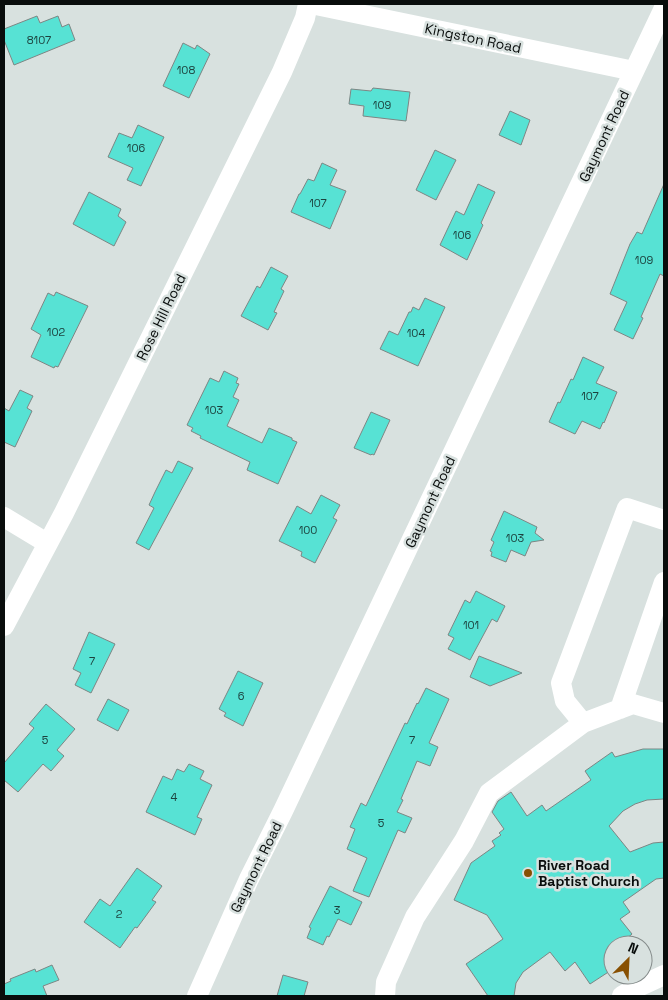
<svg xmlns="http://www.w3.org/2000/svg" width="668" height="1000" font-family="'Space Grotesk',sans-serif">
<rect width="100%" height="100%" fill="#d8e1df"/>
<path fill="#57e2d4" stroke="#7d8684" d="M37,16L40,23L58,16L62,27L69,24L75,40L14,65L4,40V29Z
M183,43L195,49L197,45L210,54L189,98L163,86Z
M373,88L410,92L406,121L363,116L364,106L349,104L351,89L371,91Z
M510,111L530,120L521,145L499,135Z
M138,125L164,137L141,186L127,180L133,168L108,157L119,133L132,138Z
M435,150L456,160L436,200L416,190Z
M322,163L337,170L330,185L346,191L330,229L291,212L299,194H300L308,179L314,181Z
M478,184L495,192L481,223L483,225L467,260L440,245L456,211L464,215Z
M664,184V276L660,274L641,317L643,318L633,339L614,330L627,302L610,294L630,244L637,232L642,234Z
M89,192L121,209L118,216L126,222L114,246L73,224Z
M271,267L288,276L281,289L284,291L274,312L277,313L268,330L241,316L257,286L260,288Z
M56,292L88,306L58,367L55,366L54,368L31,357L41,335L31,329L48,293L54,296Z
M425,298L445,307L418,366L380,349L389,331L398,335L409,312H411L413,307L419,310Z
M583,357L604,367L596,383L617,392L604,423L603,422L600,429L582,421L575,434L549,422L558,402L560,403L571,379L573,380Z
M224,371L238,378L236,383L239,384L233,397L239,400L227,426L262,443L269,428L292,438V440L297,442L278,484L247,470L250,462L200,438L201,436L191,431L193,428L187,425L210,378L219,382Z
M20,390L33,396L27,408L32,411L15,447L4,442V408L9,411Z
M371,412L390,420L374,455L372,454L371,455L354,448Z
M178,461L193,468L149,550L136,543L154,508L149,505L155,492L166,470L172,473Z
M321,495L340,505L333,518L337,520L315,563L301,556L302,552L279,541L297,506L311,514Z
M504,511L537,527L535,533L544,540L531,542L525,556L511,550L506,562L491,556L492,552L490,551L494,542L491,540Z
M476,591L505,606L497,622L492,619L470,660L448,649L454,638L448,635L465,600L470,603Z
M89,632L115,644L91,693L75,685L81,673L73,669Z
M479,656L522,673L490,686L470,677Z
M238,671L263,683L243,726L224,716L226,713L219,709Z
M426,688L449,699L429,743L438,747L430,766L417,761L401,799L403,800L397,812L412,818L405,833L398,830L369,897L353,891L367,858L347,849L355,829L350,827L361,803L366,806L405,723L407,724L417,703L418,704Z
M108,699L129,710L118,731L97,720Z
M46,704L75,729L57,750L64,756L51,771L43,764L18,792L4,780V763L34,728L29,724Z
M643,749H664V799L647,800L635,804L623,811L609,826L630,852L653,843L664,842V878L656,879L623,902L630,912L620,919L632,934L619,945H613V969L590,984L575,962L565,971L550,952L523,972L516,983L514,996H488L466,964L503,939L487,915L454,900L471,863L495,846L492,841L501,835L499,833L504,829L492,812L498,801L511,792L527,816L542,805L546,811L591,780L585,771L612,752L615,757Z
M189,764L204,771L200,779L212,785L197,817L202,819L195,835L146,812L163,776L172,780L177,769L184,772Z
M137,868L162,886L152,900L156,902L137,928L135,927L120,948L84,922L100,899L110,906Z
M330,886L362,902L351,925L338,919L329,937L327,936L323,945L307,938L311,928L309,927Z
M52,965L59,980L43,986L47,996H4V984L11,981L10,979L35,969L36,972Z
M283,975L308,982L304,996H277Z"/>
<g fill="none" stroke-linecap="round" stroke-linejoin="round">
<path stroke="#fff" stroke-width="20" d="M311,4L634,71
M4,517L47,543
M4,626L64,513L282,72L305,18L308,4
M620,709L664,582
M583,723L565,701L561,683L627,508L664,520
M197,996L249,879L283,811L664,8
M385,996L386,982L415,917L464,841L489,793L583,723L633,704L664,713
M622,996L634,989L664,975"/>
</g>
<circle fill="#885002" stroke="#d8e1df" stroke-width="2" cx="528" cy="873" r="5"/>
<g text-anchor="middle" stroke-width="5" stroke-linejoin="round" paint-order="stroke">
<g font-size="11" fill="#1c423e">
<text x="39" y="44">8107</text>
<text x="186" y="74">108</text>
<text x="382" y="109">109</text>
<text x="136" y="152">106</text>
<text x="318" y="207">107</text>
<text x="462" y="239">106</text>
<text x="644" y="264">109</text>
<text x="56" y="336">102</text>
<text x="416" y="337">104</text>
<text x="590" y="400">107</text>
<text x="214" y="414">103</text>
<text x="308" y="534">100</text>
<text x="515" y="542">103</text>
<text x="471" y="629">101</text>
<text x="92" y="665">7</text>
<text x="241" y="700">6</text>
<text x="45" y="744">5</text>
<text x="412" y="744">7</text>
<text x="174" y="801">4</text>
<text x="381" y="827">5</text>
<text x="337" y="914">3</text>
<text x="119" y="918">2</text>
</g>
<g font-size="14" fill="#090d0c" stroke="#d8e1df">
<text transform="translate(473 38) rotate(12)" y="5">Kingston Road</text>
<text transform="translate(604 136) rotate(-65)" y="5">Gaymont Road</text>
<text transform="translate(161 317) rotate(-64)" y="5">Rose Hill Road</text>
<text transform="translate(430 502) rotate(-65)" y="5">Gaymont Road</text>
<text transform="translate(256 867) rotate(-64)" y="5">Gaymont Road</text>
</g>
<g font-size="14" font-weight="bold" fill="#090d0c" stroke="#d8e1df" text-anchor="start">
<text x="538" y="870">River Road<tspan x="538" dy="16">Baptist Church</tspan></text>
</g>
</g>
<rect width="668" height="1000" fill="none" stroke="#090d0c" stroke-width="10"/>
<g transform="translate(628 960) rotate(24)"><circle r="24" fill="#d8e1df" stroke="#858c8b"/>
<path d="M0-4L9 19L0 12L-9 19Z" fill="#885002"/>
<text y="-8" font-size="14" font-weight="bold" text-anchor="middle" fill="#090d0c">N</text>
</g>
</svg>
